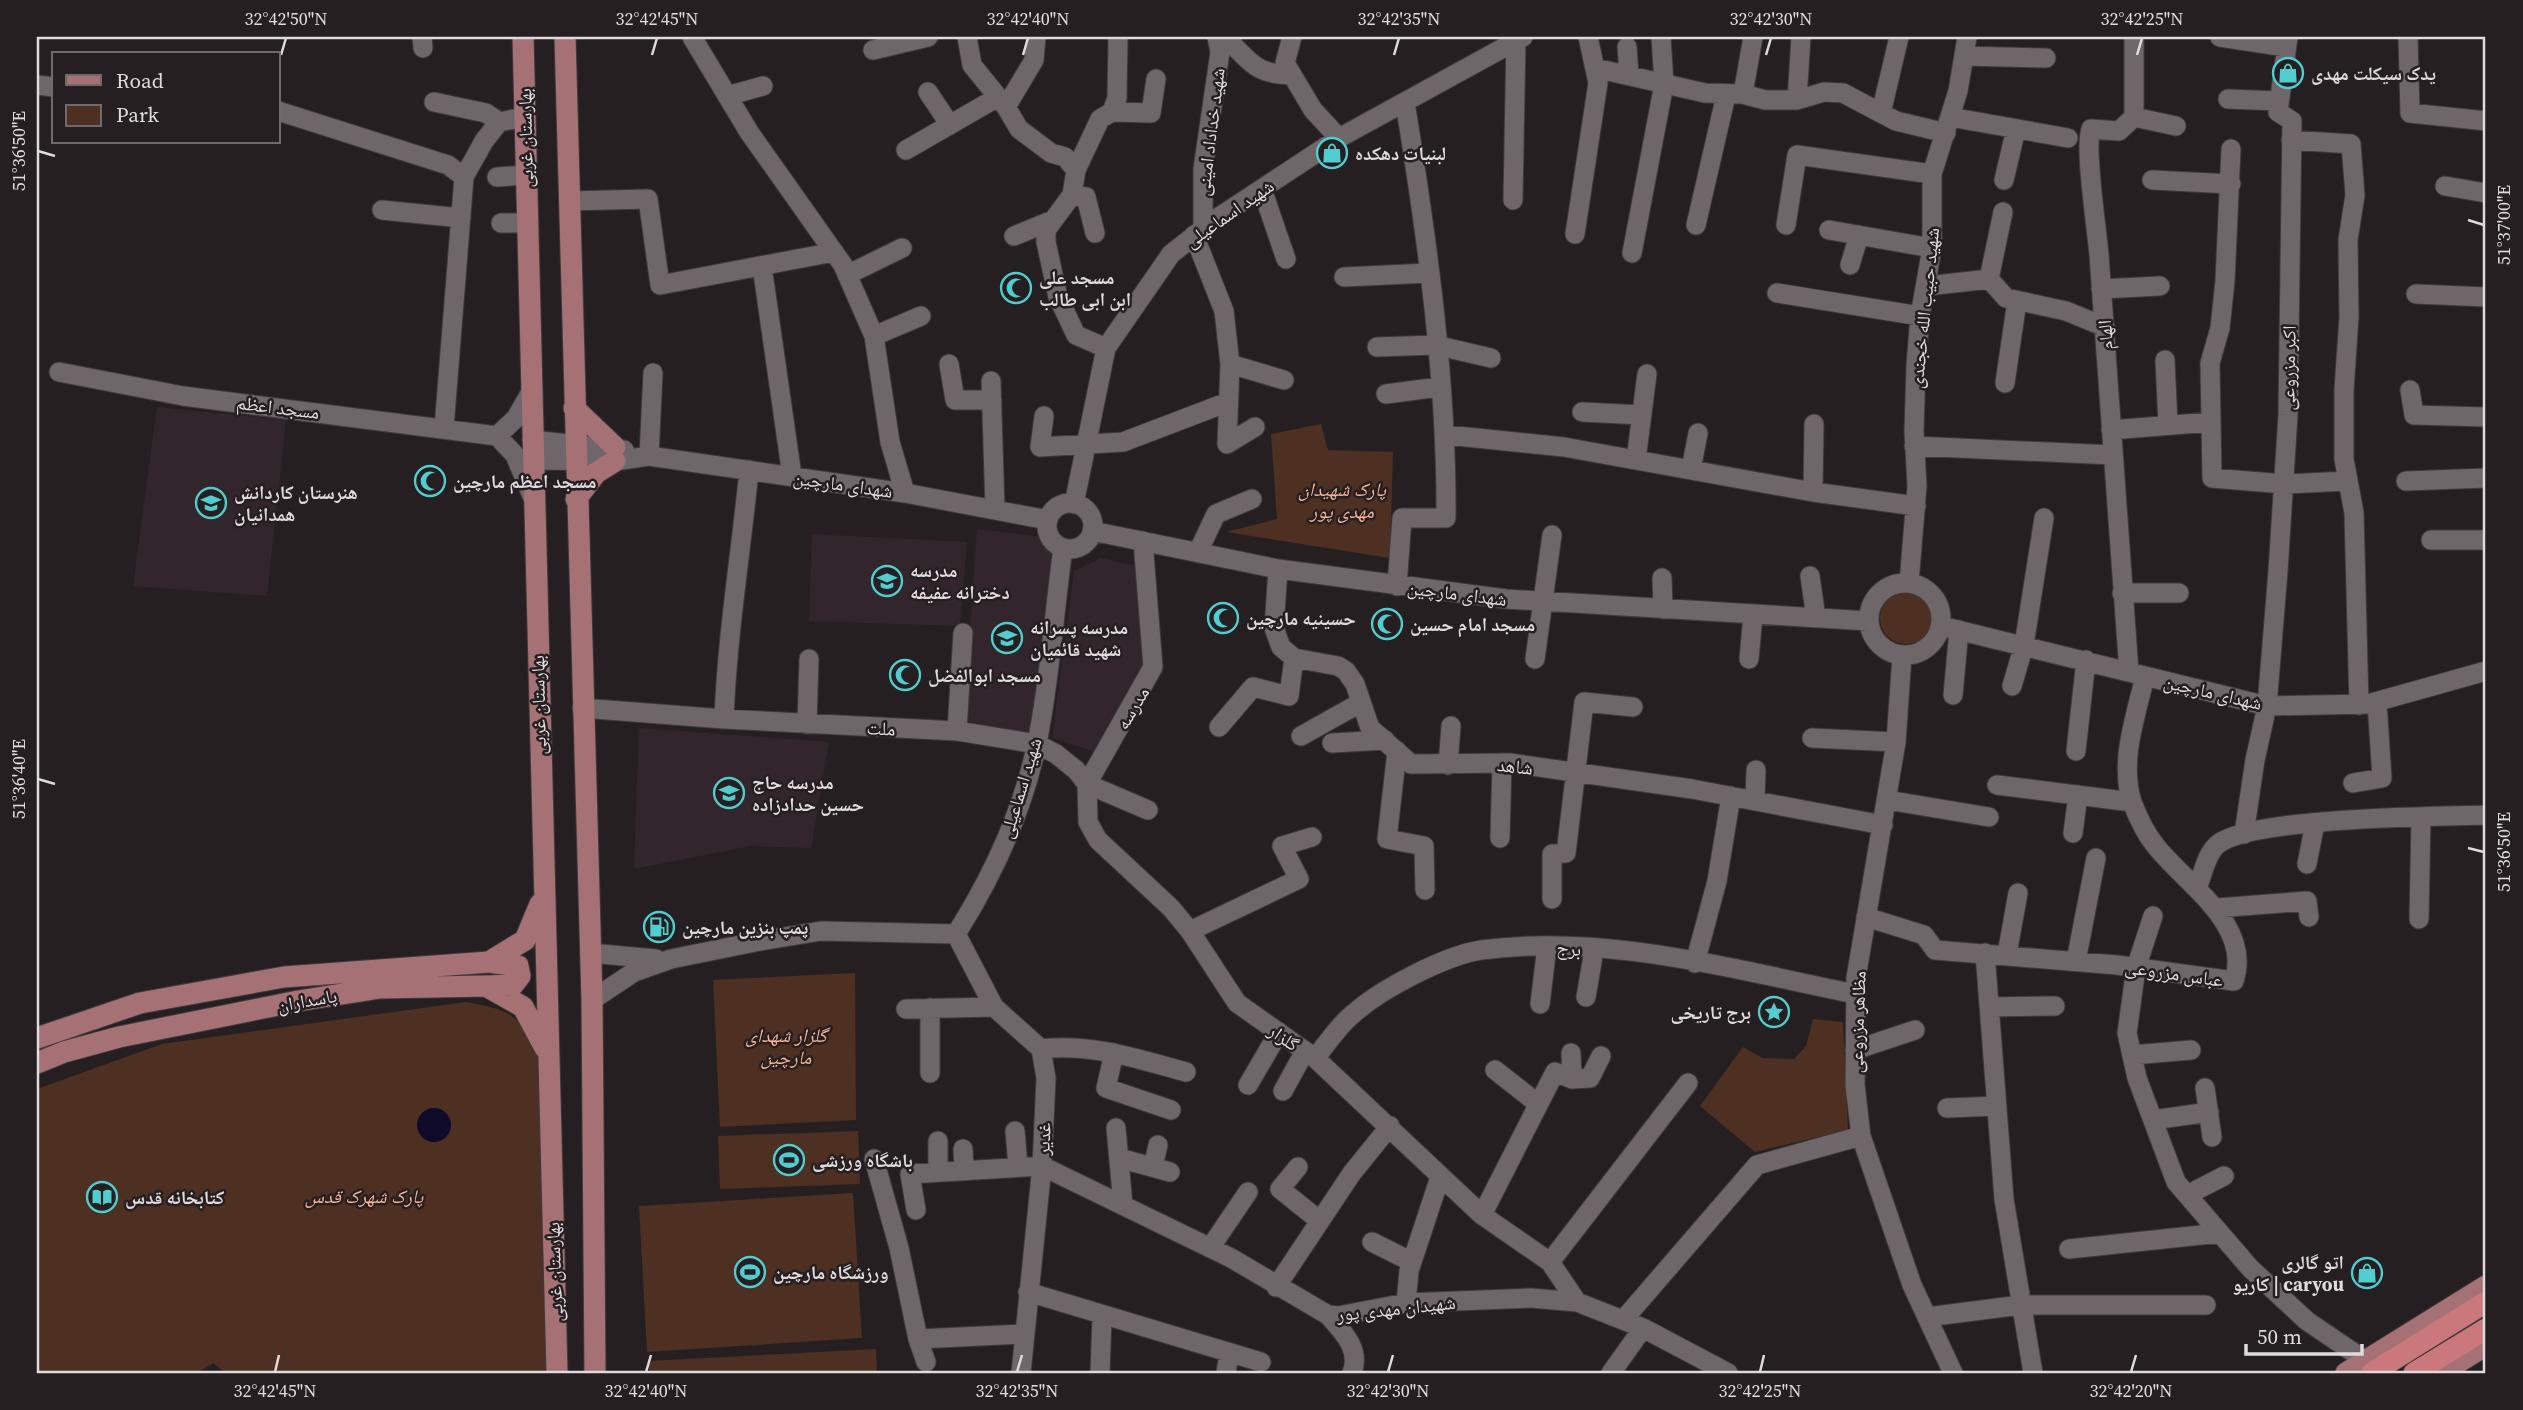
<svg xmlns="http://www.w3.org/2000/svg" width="2523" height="1410" font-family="'Source Serif 4','Noto Naskh Arabic',serif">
<rect width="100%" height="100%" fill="#261f22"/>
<path fill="#32262c" d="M157,407L286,420L267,596L133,586Z
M977,529L1042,537L1055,552L1033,736L963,724Z
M812,534L967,542L960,626L809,621Z
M1101,558L1136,566L1145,669L1093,751L1052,738L1074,571Z
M639,728L829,742L811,848L750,846L634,869Z"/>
<path fill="#4d3021" d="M1321,424L1328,450L1393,452L1390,558L1226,532L1277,519L1271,434Z
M1880 618a26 26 0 1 1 52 0a26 26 0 1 1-52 0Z
M855,973L856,1120L720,1127L713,980Z
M466,1002C514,1011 515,1013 540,1054L547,1373H226L213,1363L197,1373H37V1089L162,1044Z
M1813,1019L1843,1022L1848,1130L1755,1152L1700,1106L1743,1047L1762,1058L1794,1059L1806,1046Z
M858,1131L860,1184L720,1189L718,1136Z
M853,1193L862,1338L647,1352L639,1206Z
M876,1349L877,1373H649L648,1361Z"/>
<path fill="#100a2a" d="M417 1125a17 17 0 1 1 34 0a17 17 0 1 1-34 0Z"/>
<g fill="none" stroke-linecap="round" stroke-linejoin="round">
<g stroke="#403b3e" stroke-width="21">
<path id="minor" d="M422,37L423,48
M692,37L749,132L843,265L874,336L890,442L905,493
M967,37L972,65L1006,107L1019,129L1051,153L1065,157L1076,170L1072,195L1046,230V242L1058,297L1076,335L1106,348
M1224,37C1251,60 1252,74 1291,75
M1292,37L1285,63L1313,110L1339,138
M2220,37L2286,47
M2408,37L2410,113L2486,121
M1627,47L1629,75
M873,50L928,37
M1964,56L2046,58
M1595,68L1705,93L1743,94L1765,100H1797L1824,92L1843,93L1896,121L1946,133
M37,85L54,87
M928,92L950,125
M1743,94L1753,37
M727,96L763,86
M2228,99L2279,101
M1797,100L1801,37
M434,102L486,113L499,122
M1006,107L1034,60L1036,37
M278,111L448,165L464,177
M1112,112L1151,113L1156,79
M1881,113L1899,37
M1950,117L2068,138
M2134,117L2176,126
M2291,140L2351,144L2355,195L2348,240L2349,317L2344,390V459L2354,513L2359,705
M2231,149L2225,281L2220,328L2210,363L2212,478L2284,484L2348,481
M906,150L998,97
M1076,170L1100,119L1112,112L1117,98L1118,37
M497,177L526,175
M2004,180L2016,129
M2152,180L2231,184
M2445,186L2486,193
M1262,189L1286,259
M1072,195L1086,197L1095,233
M1513,200L1516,37
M569,201L648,199L660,285L834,252
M382,210L461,218
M501,223H527
M1696,225L1726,95
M1786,225L1797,155L1932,174
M1203,228V169L1220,52L1217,37
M1829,230L1932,248
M1575,234L1598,83L1588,37
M1194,235L1224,311L1230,364L1227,444L1255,427
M1014,236L1053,220
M1632,253L1664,84L1661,37
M1850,265L1859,235
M762,266L792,476
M847,275L902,248
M1344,277L1429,273
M1989,279L2003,212
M1927,286L1989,279L2006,298L2066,311L2105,327
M2101,289L2160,286
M1777,293L1920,316
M2416,294L2486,297
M874,336L921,316
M1377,347L1435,345L1491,358
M2165,360L2168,425
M949,364L955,400H992
M1230,364L1284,380
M59,372L183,396L497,436L515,455L533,498
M991,381L995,509
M2005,383L2017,301
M2410,390L2414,415L2486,417
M1386,394L1439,387
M1582,412L1642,415
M1044,416L1040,447L1123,442L1228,402
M444,428L464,177L484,141L499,122L525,117
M2111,430L2210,422
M1447,435L1564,447L1813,492L1916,506
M497,436L516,418L531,392
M532,440L624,450
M1914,446L2113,455
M649,456L653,373
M533,460L615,461L649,456L905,493L1048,520
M1636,460L1647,374
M1691,470L1698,433
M2406,481L2486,478
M1813,492L1814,424
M1047 526a23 23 0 1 1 46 0a23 23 0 1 1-46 0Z
M1074,504L1106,348L1171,254L1213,221L1339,138L1523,37
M1092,531L1278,569L1506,599L1869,621
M2431,540H2486
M1143,541L1153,667L1087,784L1148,810
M1198,552L1216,514L1252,499
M1278,569L1274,628L1281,647L1294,658L1338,666L1346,671L1355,684L1370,728L1411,764L1510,763L1692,789L1883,825
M1810,576L1816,618
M1662,578L1663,609
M1869 619a36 36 0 1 1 72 0a36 36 0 1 1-72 0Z
M1909,583L1917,486L1914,431L1916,366L1920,316L1932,248V174L1958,91L1967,37
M1397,586L1402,518H1446C1447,379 1427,239 1405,102
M2122,593H2179
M1941,626L2267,706L2368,704L2486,671
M1902,656L1896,742L1856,978L1855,1085L1861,1136L1912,1285L1953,1373
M1535,659L1552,535
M1749,659L1753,615
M2129,672C2118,533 2110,394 2099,255C2097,230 2084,146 2091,129L2119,131L2134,117V37
M2012,686L2024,645L2044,518
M1953,695L1959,630
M582,708L724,719L957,731L1037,744L1056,754L1076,770L1087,784L1088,822L1098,840L1171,908L1190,931L1237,1003L1315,1058L1482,1215L1550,1262L1577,1302
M724,719C727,636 741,553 749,470
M807,724L809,659
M1219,727L1253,687L1289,696L1294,658
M957,731L963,633
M1301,736L1360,703
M1812,738L1896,742
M1332,743L1385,740
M1397,751L1387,839L1424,846L1425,890
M2076,751L2086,660
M1448,765L1451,726
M2353,783L2382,778L2377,702
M1997,785L2132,802
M1755,800L1756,770
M1887,800L1989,817
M2073,833L2078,795
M2244,834L2255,760L2267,706L2278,571L2288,415L2292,121L2278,112L2288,37
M1500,838L1502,763
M2307,864L2315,823
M2197,888C2203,874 2206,854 2218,844C2253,817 2435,817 2486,815
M1552,899V854L1566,853L1584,702L1633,707
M2217,908L2307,901L2309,917
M2153,916L2136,968L2127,1033L2137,1078L2176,1182L2250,1268L2307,1321L2366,1361
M1866,917L1924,935L1935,950L2117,965L2234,981C2253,924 2183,882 2155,845C2146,834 2137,815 2132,802C2119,761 2136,716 2145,676
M2419,919L2421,818
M1190,931L1299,879L1282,846L1312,837
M956,934L994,1007L1041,1049L1046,1078L1042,1166L1021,1373
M956,934C992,877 1023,810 1037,743C1050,680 1054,613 1063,548
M590,953L656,959
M1985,953L2004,1199L2033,1373
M2007,954L2018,893
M2076,961L2096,858
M1695,963L1717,881L1731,796
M1586,997L1594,950
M592,1000L634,972L671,959L760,941L821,931L956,934
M1540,1004L1547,946
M1989,1007L2055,1006
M930,1008V1073
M906,1009L994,1007
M1041,1049C1091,1043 1138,1059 1186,1072
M1855,1050L1915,1030
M1114,1053L1106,1088L1171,1110
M1571,1053L1572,1079
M2132,1055L2191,1050
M1315,1058C1327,1044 1338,1026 1353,1014C1381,989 1444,956 1481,950C1605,933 1735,970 1856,994
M1495,1070L1537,1103
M1248,1085L1279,1032
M2205,1088L2212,1137
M1283,1091L1305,1051
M1947,1108L1997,1106
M2153,1120L2209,1112
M1116,1128L1123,1205
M1015,1131L1018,1166
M963,1149L964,1170
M1119,1158L1170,1172
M874,1159L899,1248L918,1339L926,1362
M1153,1167L1158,1145
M1298,1167L1280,1189L1320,1221
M938,1172V1141
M2187,1195L2224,1176
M916,1210L910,1174L1042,1166L1231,1258L1328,1315L1338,1316L1406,1303L1531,1298L1577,1302L1643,1328L1728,1373
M1482,1215L1555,1072L1572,1079L1590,1078L1601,1056
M1372,1242L1412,1262
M1210,1248L1248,1192
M2069,1249L2220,1233
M1550,1262L1688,1083
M1276,1287L1352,1173L1390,1126
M1028,1292L1261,1362
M1406,1303L1409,1271L1440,1177
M1328,1315C1343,1332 1361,1349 1352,1373
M1927,1317L2021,1305H2206
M1624,1319L1757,1165L1861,1136
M918,1339L1023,1334
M1100,1373L1102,1317
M1226,1373L1229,1353
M1611,1373L1643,1328"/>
</g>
<g stroke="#403b3e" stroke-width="23">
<path id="major" d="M523,37L557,1373
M565,37L592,1000L595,1373
M574,408L615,447
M576,499L596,473L615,461
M488,986L513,985L520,976L518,966L489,962
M37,1038L140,1003L284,977L489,962L525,940L540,904
M37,1063L64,1052L119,1037L298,1001L380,988L486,986L523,1007L545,1048
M2346,1373L2486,1286
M2441,1373L2486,1345"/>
</g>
<g stroke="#403b3e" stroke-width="23">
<path id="highway" d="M2372,1373L2486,1302
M2414,1373L2486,1329"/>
</g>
<use href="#minor" stroke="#6e6669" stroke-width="19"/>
<use href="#major" stroke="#a67174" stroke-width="21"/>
<use href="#highway" stroke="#cb787c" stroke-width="21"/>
</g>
<path fill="none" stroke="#dfdbdd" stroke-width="2.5" d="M281,55L286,38M652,55L657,38M1023,55L1028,38M1394,55L1399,38M1766,55L1771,38M2137,55L2142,38M38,151L55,156M2468,220L2484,225M38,779L55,784M2468,848L2484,852M275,1372L279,1355M646,1372L651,1355M1017,1372L1022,1355M1388,1372L1393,1355M1760,1372L1764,1355M2131,1372L2136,1355"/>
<defs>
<g id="shop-ring" transform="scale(1.575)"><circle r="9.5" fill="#261f22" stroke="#52cdcf" stroke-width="1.5"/><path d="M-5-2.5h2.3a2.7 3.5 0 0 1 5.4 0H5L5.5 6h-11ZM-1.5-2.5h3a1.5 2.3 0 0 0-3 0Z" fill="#52cdcf"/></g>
<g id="mosque-ring" transform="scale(1.575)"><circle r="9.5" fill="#261f22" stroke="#52cdcf" stroke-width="1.5"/><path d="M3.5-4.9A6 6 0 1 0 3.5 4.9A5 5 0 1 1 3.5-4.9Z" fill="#52cdcf"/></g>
<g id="school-ring" transform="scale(1.575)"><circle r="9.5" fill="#261f22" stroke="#52cdcf" stroke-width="1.5"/><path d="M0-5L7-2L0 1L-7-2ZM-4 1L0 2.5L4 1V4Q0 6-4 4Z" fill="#52cdcf"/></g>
<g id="fuel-ring" transform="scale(1.575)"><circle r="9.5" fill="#261f22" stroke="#52cdcf" stroke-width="1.5"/><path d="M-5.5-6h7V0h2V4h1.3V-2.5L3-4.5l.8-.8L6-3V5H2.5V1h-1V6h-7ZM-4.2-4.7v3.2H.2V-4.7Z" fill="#52cdcf"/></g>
<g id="sight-ring" transform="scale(1.575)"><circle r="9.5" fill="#261f22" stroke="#52cdcf" stroke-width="1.5"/><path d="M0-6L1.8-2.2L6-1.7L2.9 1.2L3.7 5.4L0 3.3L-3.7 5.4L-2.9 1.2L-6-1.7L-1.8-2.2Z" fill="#52cdcf"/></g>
<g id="stadium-ring" transform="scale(1.575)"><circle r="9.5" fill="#261f22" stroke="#52cdcf" stroke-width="1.5"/><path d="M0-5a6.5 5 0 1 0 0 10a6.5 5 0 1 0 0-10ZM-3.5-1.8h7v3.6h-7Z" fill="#52cdcf"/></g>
<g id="library-ring" transform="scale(1.575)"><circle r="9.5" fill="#261f22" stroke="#52cdcf" stroke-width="1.5"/><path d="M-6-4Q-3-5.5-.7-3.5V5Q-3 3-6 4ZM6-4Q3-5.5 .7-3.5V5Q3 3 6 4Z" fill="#52cdcf"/></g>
</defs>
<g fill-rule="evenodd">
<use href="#shop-ring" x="2288" y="73"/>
<use href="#shop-ring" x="1332" y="153"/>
<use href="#mosque-ring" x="1016" y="288"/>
<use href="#mosque-ring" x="430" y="481"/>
<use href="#school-ring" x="211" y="503"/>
<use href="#school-ring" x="887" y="581"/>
<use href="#mosque-ring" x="1223" y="618"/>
<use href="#mosque-ring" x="1387" y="624"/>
<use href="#school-ring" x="1007" y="638"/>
<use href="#mosque-ring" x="905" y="675"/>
<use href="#school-ring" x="729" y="793"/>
<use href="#fuel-ring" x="659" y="927"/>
<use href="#sight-ring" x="1774" y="1012"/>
<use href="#stadium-ring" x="789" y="1160"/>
<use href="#library-ring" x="102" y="1197"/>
<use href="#stadium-ring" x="750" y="1272"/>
<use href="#shop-ring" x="2367" y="1273"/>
</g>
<g text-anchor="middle" stroke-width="5" stroke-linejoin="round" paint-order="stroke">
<g font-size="19" font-weight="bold" fill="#dfdbdd" stroke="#261f22" text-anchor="start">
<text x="2311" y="80">یدک سیکلت مهدی</text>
<text x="1355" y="160">لبنیات دهکده</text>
<text x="1039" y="284">مسجد علی<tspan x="1039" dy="22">ابن ابی طالب</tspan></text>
<text x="453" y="488">مسجد اعظم مارچین</text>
<text x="234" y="499">هنرستان کاردانش<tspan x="234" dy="22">همدانیان</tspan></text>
<text x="910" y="577">مدرسه<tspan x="910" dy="22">دخترانه عفیفه</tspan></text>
<text x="1246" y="625">حسینیه مارچین</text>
<text x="1410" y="631">مسجد امام حسین</text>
<text x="1030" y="634">مدرسه پسرانه<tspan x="1030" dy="22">شهید قائمیان</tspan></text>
<text x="928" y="682">مسجد ابوالفضل</text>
<text x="752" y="789">مدرسه حاج<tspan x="752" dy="22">حسین حدادزاده</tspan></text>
<text x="682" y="934">پمپ بنزین مارچین</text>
<text x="1751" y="1019" text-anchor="end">برج تاریخی</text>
<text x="812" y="1167">باشگاه ورزشی</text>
<text x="125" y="1204">کتابخانه قدس</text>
<text x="2344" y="1269" text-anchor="end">اتو گالری<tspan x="2344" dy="22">کاریو | caryou</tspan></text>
<text x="773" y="1279">ورزشگاه مارچین</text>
</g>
<g font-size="19" fill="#dfdbdd" stroke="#261f22">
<text transform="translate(1210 132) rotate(-83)" y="7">شهید خداداد امینی</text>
<text transform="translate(525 138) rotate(-91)" y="7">بهارستان غربی</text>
<text transform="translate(1229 213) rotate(-35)" y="7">شهید اسماعیلی</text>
<text transform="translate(1924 308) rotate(-84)" y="7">شهید حبیب الله خجندی</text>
<text transform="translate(2105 335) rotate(-94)" y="7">الهام</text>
<text transform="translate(2288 368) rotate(-89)" y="7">اکبر مزروعی</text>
<text transform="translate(278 407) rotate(7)" y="7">مسجد اعظم</text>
<text transform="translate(843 484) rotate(8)" y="7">شهدای مارچین</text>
<text transform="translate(1457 593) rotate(7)" y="7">شهدای مارچین</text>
<text transform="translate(2213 692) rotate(13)" y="7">شهدای مارچین</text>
<text transform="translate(538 705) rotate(-91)" y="7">بهارستان غربی</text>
<text transform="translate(1132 708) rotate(-59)" y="7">مدرسه</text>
<text transform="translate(881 728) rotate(3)" y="7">ملت</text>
<text transform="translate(1515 766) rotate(6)" y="7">شاهد</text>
<text transform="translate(1020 788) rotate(-73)" y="7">شهید اسماعیلی</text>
<text transform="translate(1569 948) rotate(5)" y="7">برج</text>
<text transform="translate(2174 973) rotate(8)" y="7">عباس مزروعی</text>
<text transform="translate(307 1000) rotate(-10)" y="7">پاسداران</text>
<text transform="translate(1857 1022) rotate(-88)" y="7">مظاهر مزروعی</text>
<text transform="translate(1284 1037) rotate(35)" y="7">گلزار</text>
<text transform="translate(1043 1139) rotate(-87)" y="7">غدیر</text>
<text transform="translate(554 1272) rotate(-92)" y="7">بهارستان غربی</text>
<text transform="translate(1396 1308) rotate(-6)" y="7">شهیدان مهدی پور</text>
</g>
<g font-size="19" font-style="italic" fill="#f7b391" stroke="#261f22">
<text x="1342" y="496">پارک شهیدان<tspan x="1342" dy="22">مهدی پور</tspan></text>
<text x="786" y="1042">گلزار شهدای<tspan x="786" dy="22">مارچین</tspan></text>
<text x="364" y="1203">پارک شهرک قدس</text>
</g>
</g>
<rect width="2523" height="1410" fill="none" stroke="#261f22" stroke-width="77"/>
<rect x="52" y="52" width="228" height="91" fill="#261f22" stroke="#706a6d" stroke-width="2"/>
<rect x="66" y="75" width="35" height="10" fill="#a67174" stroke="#706a6d" stroke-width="2"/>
<text x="116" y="88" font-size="21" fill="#dfdbdd">Road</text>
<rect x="66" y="105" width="35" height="21" fill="#4d3021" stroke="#706a6d" stroke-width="2"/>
<text x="116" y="122" font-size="21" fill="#dfdbdd">Park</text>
<path d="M2246 1344v10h116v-10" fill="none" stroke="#dfdbdd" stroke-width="3.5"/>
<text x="2257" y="1344" font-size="21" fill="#dfdbdd" stroke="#261f22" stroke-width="5" paint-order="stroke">50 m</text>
<rect x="38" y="38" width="2446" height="1334" fill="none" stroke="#dfdbdd" stroke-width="2.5"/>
<g font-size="18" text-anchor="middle" fill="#dfdbdd">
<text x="286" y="25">32°42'50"N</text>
<text x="657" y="25">32°42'45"N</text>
<text x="1028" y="25">32°42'40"N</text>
<text x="1399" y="25">32°42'35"N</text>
<text x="1771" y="25">32°42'30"N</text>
<text x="2142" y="25">32°42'25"N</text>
<text transform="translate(19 151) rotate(-90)" y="6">51°36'50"E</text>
<text transform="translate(2504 225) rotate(-90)" y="6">51°37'00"E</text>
<text transform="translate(19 779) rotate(-90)" y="6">51°36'40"E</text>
<text transform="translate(2504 852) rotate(-90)" y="6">51°36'50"E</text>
<text x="275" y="1397">32°42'45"N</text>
<text x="646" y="1397">32°42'40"N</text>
<text x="1017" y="1397">32°42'35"N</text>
<text x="1388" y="1397">32°42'30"N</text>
<text x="1760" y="1397">32°42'25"N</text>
<text x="2131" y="1397">32°42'20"N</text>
</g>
</svg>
